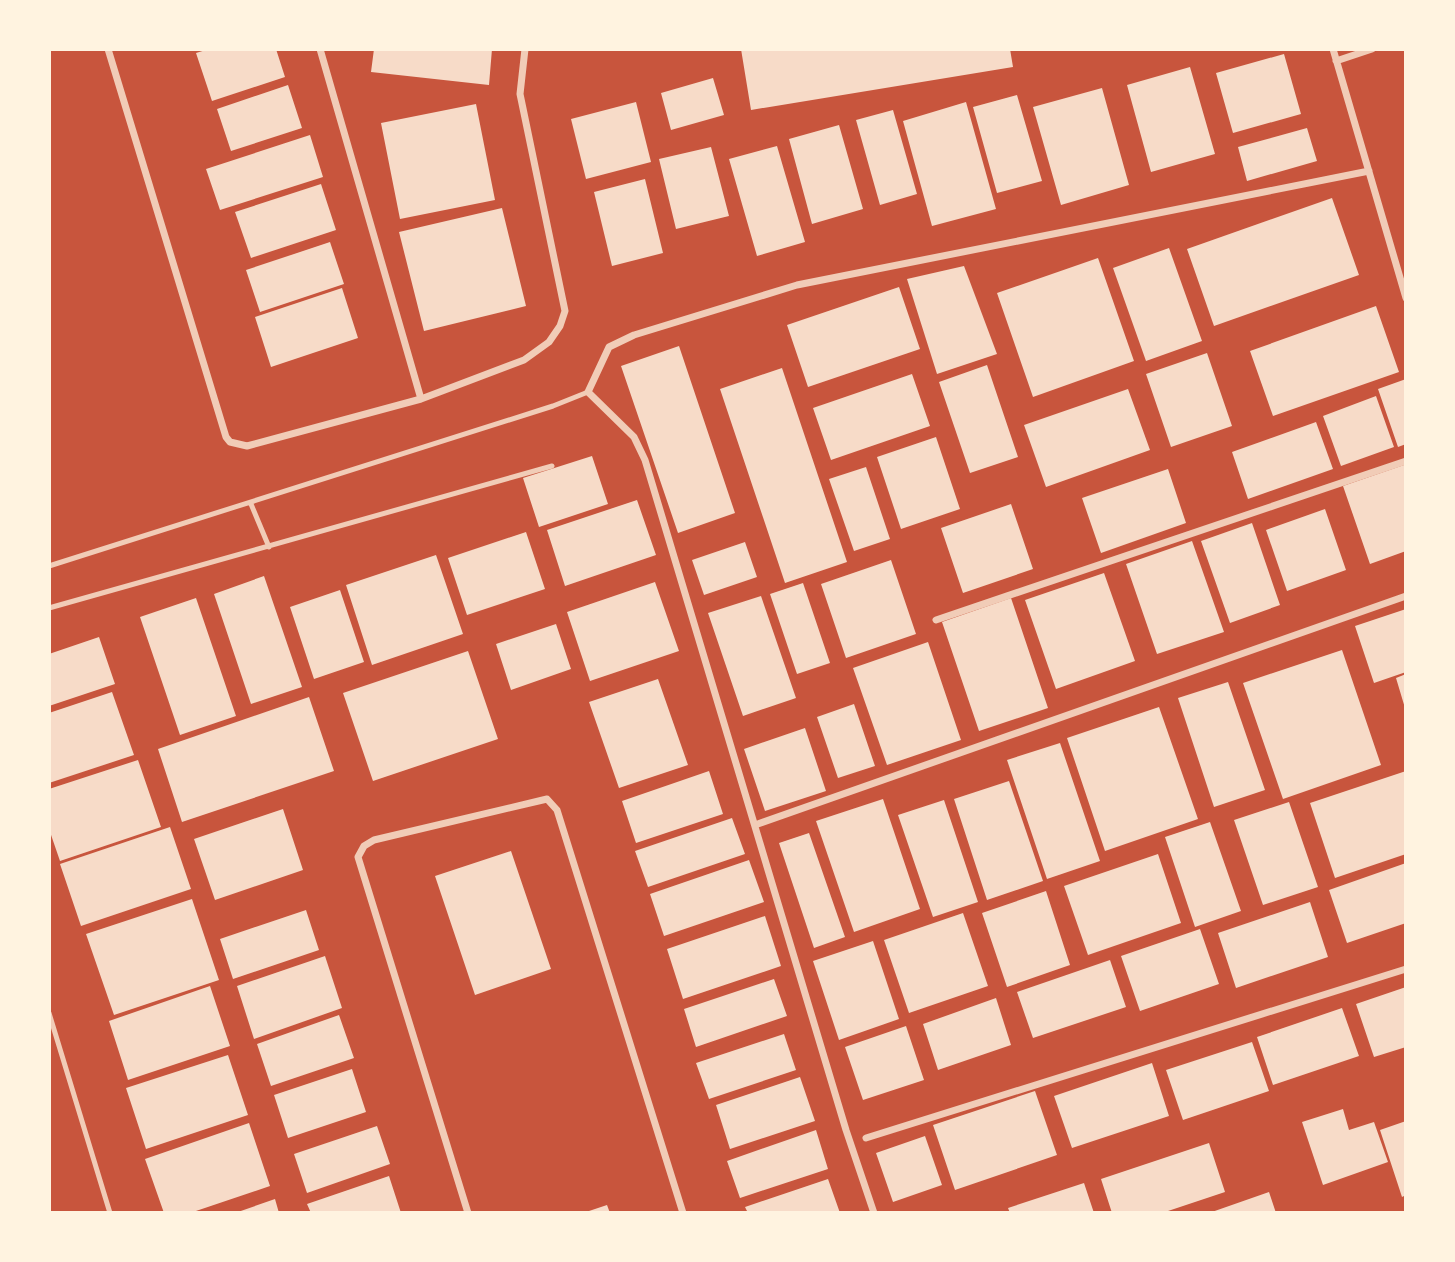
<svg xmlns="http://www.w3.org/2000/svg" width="1455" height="1262" font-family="'Playfair Display',serif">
<rect width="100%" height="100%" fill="#c8553d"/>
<path fill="#f7dbc8" d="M209,49H276L285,77L212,101L196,53Z
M374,49H492L489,85L371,72Z
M741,49H1010L1013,67L751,110Z
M1284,54L1301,114L1233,133L1216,73Z
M1190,67L1215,154L1151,172L1127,85Z
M713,78L724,115L671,130L661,93Z
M288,85L302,128L231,151L217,109Z
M1102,88L1129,185L1061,205L1033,107Z
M1017,95L1042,181L997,193L973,107Z
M636,102L651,162L586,179L571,119Z
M966,102L996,209L932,226L903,121Z
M476,104L495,200L400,219L381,123Z
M893,110L917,194L880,205L856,120Z
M839,125L863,209L812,224L789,139Z
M1307,128L1317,161L1247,181L1238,147Z
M310,135L323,177L220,210L206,169Z
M777,146L805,242L757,256L729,159Z
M711,147L729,216L676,229L659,159Z
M645,179L663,253L612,266L594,192Z
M321,184L336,230L251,258L235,212Z
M1332,198L1359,275L1214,326L1187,249Z
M502,208L526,306L424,331L399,232Z
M330,242L344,284L260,312L246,270Z
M1169,248L1202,341L1146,361L1113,268Z
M1098,258L1134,361L1033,397L997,293Z
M964,266L997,354L937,374L907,279Z
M899,287L920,349L808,387L787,325Z
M342,288L358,338L271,367L255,317Z
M1376,306L1399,372L1273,416L1250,351Z
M679,346L735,513L678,533L621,366Z
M1207,353L1232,426L1171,447L1146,374Z
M987,365L1018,457L970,473L939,382Z
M782,368L847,562L785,583L720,389Z
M912,374L930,426L831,460L813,408Z
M1406,379V444L1398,447L1378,389Z
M1128,389L1150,450L1046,487L1024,425Z
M1376,396L1394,447L1341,466L1323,416Z
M1316,422L1333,469L1248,499L1232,452Z
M936,437L960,509L901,529L877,457Z
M592,456L608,504L539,527L523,478Z
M1404,465L1406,551L1370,564L1343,486Z
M866,467L890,539L854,551L829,479Z
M1168,469L1186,523L1101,553L1082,498Z
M637,500L656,555L565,586L547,530Z
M1011,504L1033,569L963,593L941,528Z
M1325,509L1346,570L1287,591L1266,530Z
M1252,523L1280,605L1230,623L1201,541Z
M526,532L545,589L467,615L448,558Z
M1192,541L1224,632L1157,654L1126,564Z
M745,542L757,577L704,595L692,560Z
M436,555L463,634L372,665L346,585Z
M891,560L916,634L846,658L821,584Z
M1104,573L1135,661L1056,689L1025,600Z
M264,576L302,687L251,704L214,594Z
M655,582L679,651L590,681L567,612Z
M803,583L830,663L797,674L770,594Z
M340,590L364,662L314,679L290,607Z
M761,596L796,698L743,716L708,613Z
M196,598L236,716L180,735L140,617Z
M1011,598L1048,708L979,731L942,622Z
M1406,609V672L1374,683L1355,626Z
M556,624L571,669L511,690L496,644Z
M99,637L115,684L49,706V654Z
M928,642L961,740L887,765L853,668Z
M1342,650L1381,765L1283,799L1243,683Z
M468,651L498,739L373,781L343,693Z
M1406,674V708H1405L1396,678Z
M658,679L688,765L619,788L589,702Z
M1228,682L1265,790L1214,807L1178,698Z
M112,692L134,755L49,783V713Z
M309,697L334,771L182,822L158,749Z
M854,704L875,766L838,778L817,717Z
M1159,707L1198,819L1105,851L1067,738Z
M805,728L826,791L765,811L744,749Z
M1060,743L1100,861L1047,879L1007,760Z
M138,760L161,827L60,861L49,829V789Z
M709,771L723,814L636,843L622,801Z
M1406,771V854L1335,878L1310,803Z
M1009,781L1043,881L987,900L954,799Z
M883,799L920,909L854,932L816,821Z
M944,800L978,902L933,917L898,815Z
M1289,802L1318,887L1263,905L1234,820Z
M283,809L303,870L215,900L194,839Z
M732,818L745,854L648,887L635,851Z
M1210,822L1241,911L1195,927L1165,837Z
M170,827L191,889L81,926L60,864Z
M809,833L845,937L814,948L779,843Z
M511,851L551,969L475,995L435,876Z
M1158,854L1181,923L1088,955L1064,886Z
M749,860L764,902L664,936L650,894Z
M1406,863V923L1347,943L1329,890Z
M1046,891L1070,965L1007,987L982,913Z
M192,899L219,980L114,1015L86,934Z
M1310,902L1328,957L1236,988L1218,933Z
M306,910L319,950L233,979L220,939Z
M963,913L988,986L909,1013L884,940Z
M765,916L781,966L683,999L667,949Z
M1200,929L1219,984L1140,1011L1121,956Z
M873,941L899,1019L839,1040L813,961Z
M325,956L342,1008L254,1039L237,986Z
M1110,960L1126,1007L1033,1038L1017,992Z
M774,979L787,1016L696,1047L684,1009Z
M210,986L230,1046L128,1080L109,1021Z
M1406,987V1047L1374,1057L1356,1004Z
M996,998L1011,1045L938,1070L923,1024Z
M1342,1008L1359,1056L1273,1085L1257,1037Z
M339,1015L354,1058L271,1086L257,1044Z
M906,1026L924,1080L863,1100L845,1047Z
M784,1034L796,1070L709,1099L696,1063Z
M1252,1042L1269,1091L1183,1120L1166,1070Z
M228,1055L248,1115L146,1149L126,1088Z
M1152,1063L1169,1116L1072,1148L1054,1096Z
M352,1069L366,1112L288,1138L274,1095Z
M800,1077L815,1121L730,1149L716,1105Z
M1035,1091L1057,1155L955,1190L933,1125Z
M1343,1109L1349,1130L1374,1122L1388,1162L1323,1185L1302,1122Z
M1406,1121V1195L1402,1197L1380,1130Z
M249,1123L270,1186L190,1213H164L145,1159Z
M377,1126L390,1164L307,1193L294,1154Z
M816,1130L828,1169L740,1198L727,1161Z
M925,1136L942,1185L893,1202L876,1153Z
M1209,1143L1225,1192L1162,1213H1112L1101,1179Z
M389,1176L401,1213H311L307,1204Z
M828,1179L840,1213H748L745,1207Z
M1084,1183L1094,1213H1010L1008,1208Z
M1269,1192L1276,1213H1209Z
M275,1199L279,1213H235Z
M607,1205L610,1213H583Z"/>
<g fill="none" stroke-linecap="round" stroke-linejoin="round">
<path stroke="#f1ccb7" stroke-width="5" d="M251,504L269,547
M49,566L553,406L588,392
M49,608L552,466
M49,1013L110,1213"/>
<path stroke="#f1ccb7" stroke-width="7" d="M108,49L226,437L230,442L247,446L421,399L524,360L549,342L560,326L565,311L520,94L525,49
M320,49L421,399
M1333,49L1406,298
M1336,61L1372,49
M936,620L1406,461
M755,825L1406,596
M866,1138L1406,969
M468,1213L358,857L364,846L374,840L547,799L557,810L683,1213
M874,1213L846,1130L645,460L634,437L588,392L609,347L634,335L797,285L1369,171"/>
</g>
<rect width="1455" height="1262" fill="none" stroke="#fff3e0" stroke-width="102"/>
</svg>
